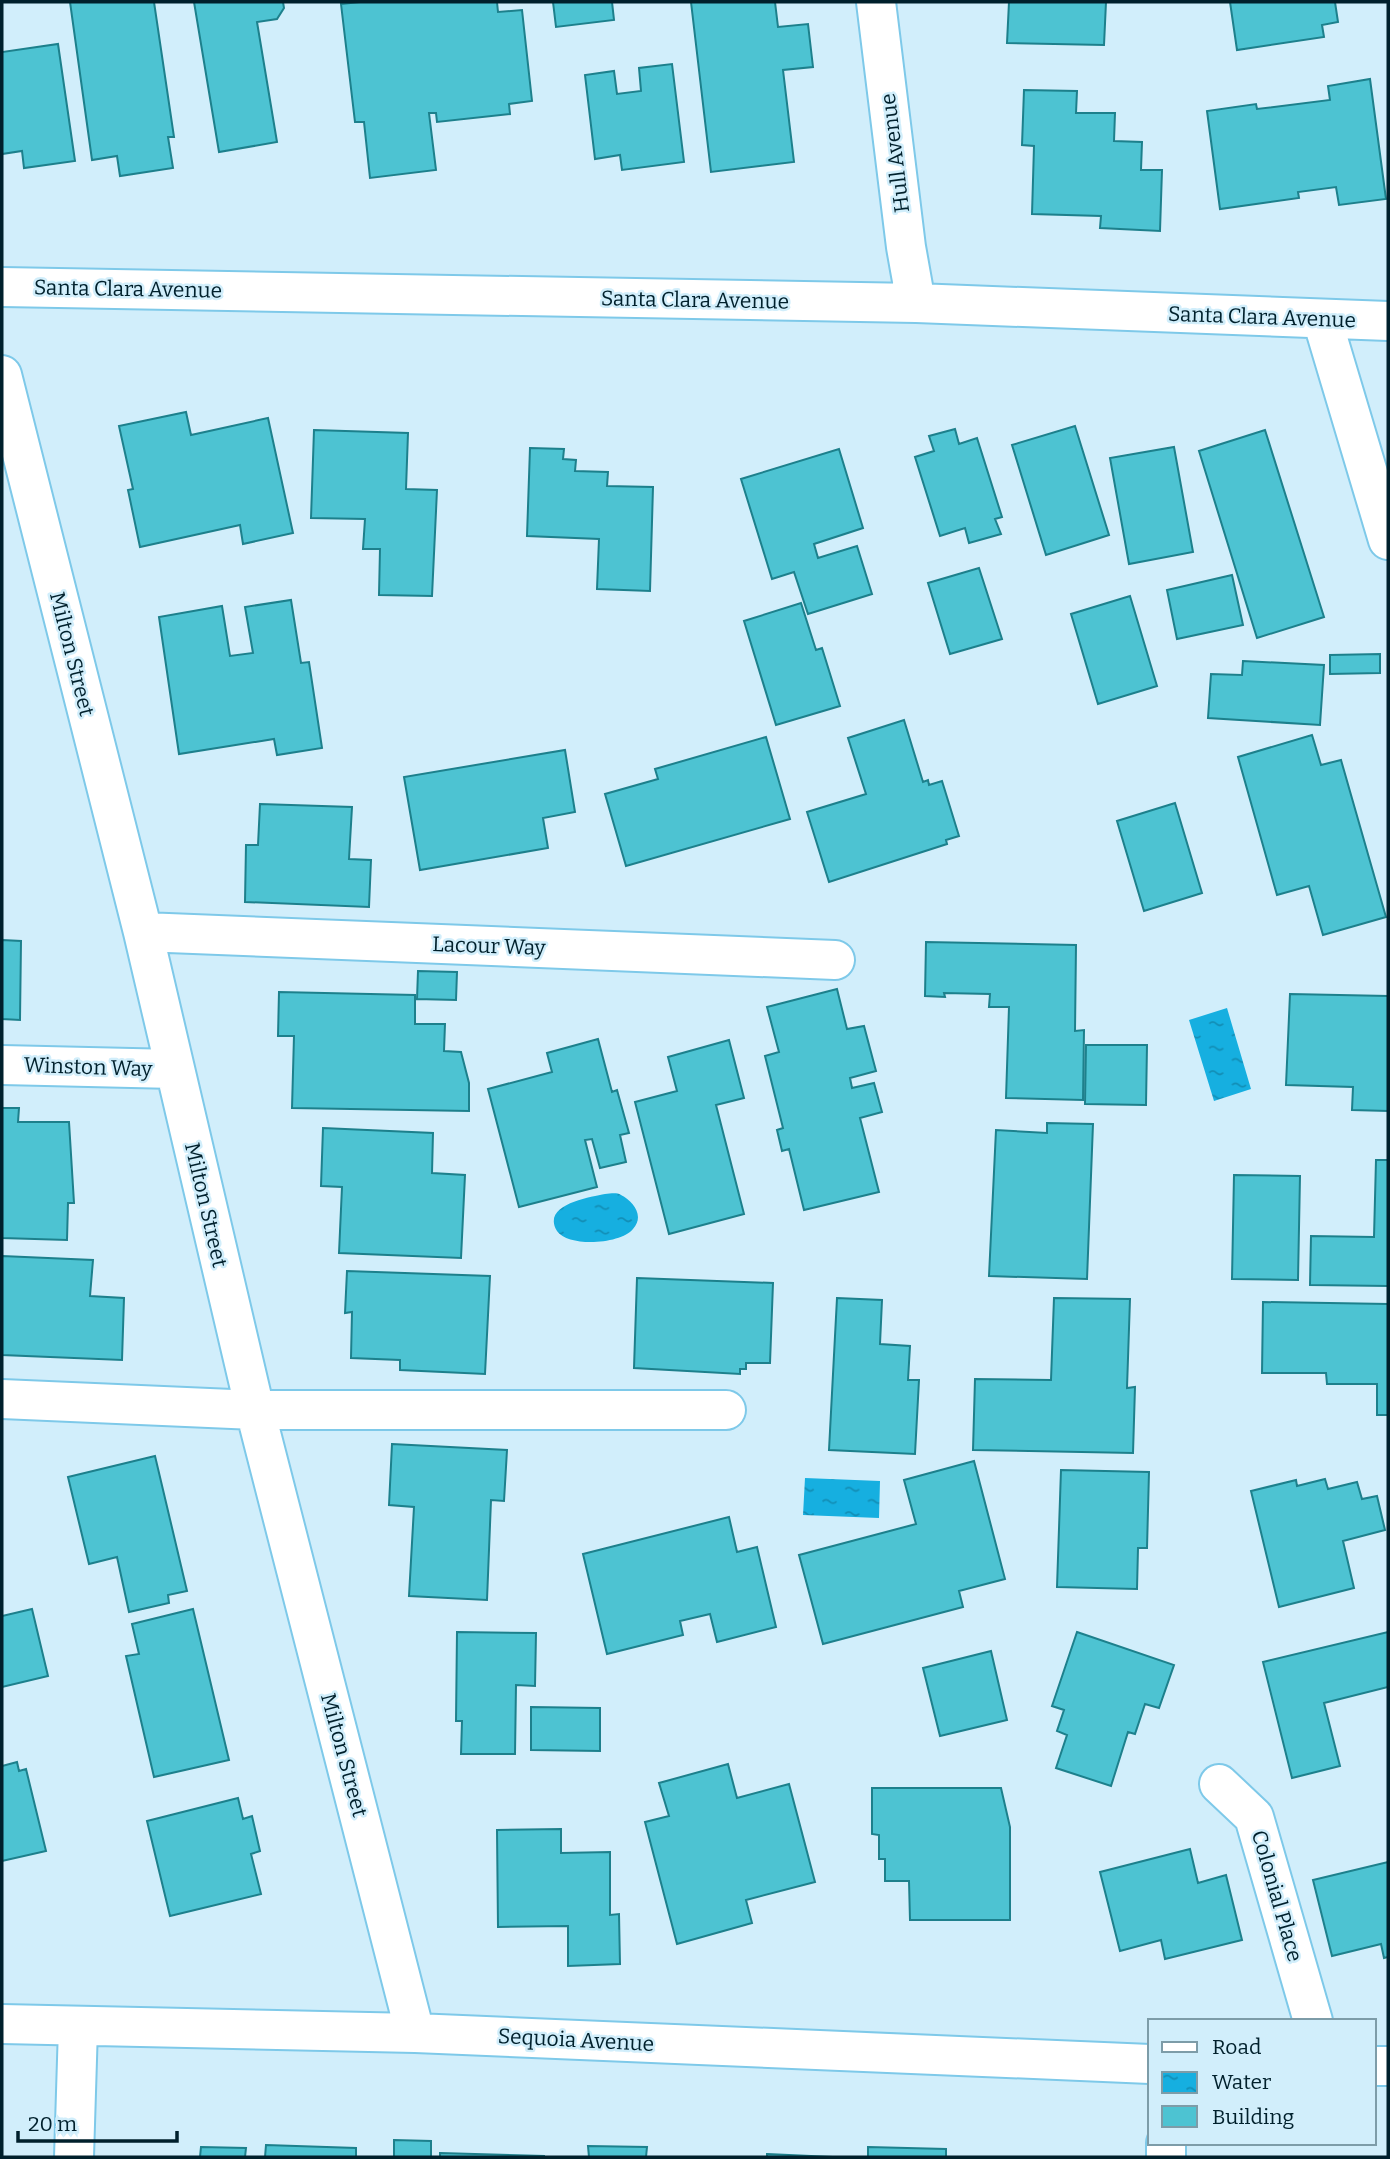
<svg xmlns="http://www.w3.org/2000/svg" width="1390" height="2159" font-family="Bitter,serif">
<defs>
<pattern id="water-ripples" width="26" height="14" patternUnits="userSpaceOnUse" patternTransform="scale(1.75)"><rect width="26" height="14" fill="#16afe0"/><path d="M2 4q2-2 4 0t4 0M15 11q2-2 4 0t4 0" fill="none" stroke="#128eb6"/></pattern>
</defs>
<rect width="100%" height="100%" fill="#d1eefb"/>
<path fill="url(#water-ripples)" d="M1227,1008L1251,1089L1214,1101L1189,1020Z
M605,1194C610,1194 616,1192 621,1195C633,1201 645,1216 633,1229C621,1244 569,1248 557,1231C541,1205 589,1197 605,1194Z
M805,1478L880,1481L879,1518L803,1515Z"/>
<path fill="#4dc3d2" stroke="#1d808c" stroke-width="2" d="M70,2H154L174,137H168L173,168L120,176L117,156L92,160Z
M194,2H283L284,8L277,19L257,22L277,142L219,152Z
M360,2H497L498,12L522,10L532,101L509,104L510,114L437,122L436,113H429L436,170L370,178L364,122H355L341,4Z
M553,2H612L614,20L556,27Z
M691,2H775L778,27L808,24L813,67L783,70L794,162L711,172Z
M1009,2H1106L1104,45L1007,43Z
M1230,2H1335L1338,22L1322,25L1324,37L1237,50Z
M58,44L75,161L24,168L22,151L2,154V52Z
M672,64L684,162L622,170L620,155L595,159L585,75L614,71L617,94L641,91L639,68Z
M1370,79L1386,199L1339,205L1336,187L1298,192L1299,198L1220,209L1207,111L1256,104L1257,109L1330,100L1328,86Z
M1024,90L1077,91L1076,113H1115L1114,141L1142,142L1141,170H1162L1160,231L1100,228L1101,216L1032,214L1034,146L1022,145Z
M186,412L191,435L268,418L293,533L243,544L240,525L140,547L128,490L133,489L119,426Z
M1075,426L1109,535L1046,555L1012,445Z
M955,429L959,444L977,438L1002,517L995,519L1001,534L969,543L965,528L940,536L915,457L934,451L929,436Z
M314,430L408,433L406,489L437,490L432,596L379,595L380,549H363L365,519L311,518Z
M1265,430L1324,617L1257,638L1199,451Z
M1174,447L1193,552L1129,564L1110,458Z
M530,448L564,449L563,459L576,460L575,471L608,472L607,486L653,487L650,591L597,589L599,539L527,536Z
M839,449L863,528L814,544L818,558L857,546L872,594L808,614L794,572L772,579L741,479Z
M979,568L1002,639L950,654L928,583Z
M1232,575L1243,625L1177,639L1167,590Z
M1130,596L1157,686L1098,704L1071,614Z
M291,600L301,663L309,662L322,748L277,755L274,739L179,754L159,617L222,606L230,656L253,653L245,607Z
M801,603L816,650L822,648L840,706L776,725L744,621Z
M1380,654V673L1330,674V655Z
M1243,661L1324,665L1320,725L1208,718L1211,674L1242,675Z
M904,720L923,782L928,780L929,785L942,781L959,836L946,840L947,844L829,882L807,812L866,794L848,738Z
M1312,735L1321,765L1341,760L1386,917L1323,935L1309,886L1277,895L1238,757Z
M766,737L790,819L626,866L605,794L658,779L655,769Z
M565,750L575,812L543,818L548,848L420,870L404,777Z
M1175,803L1202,893L1144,911L1117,821Z
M260,804L352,807L349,859L371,860L369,907L245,902L246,845H258Z
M2,940L21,941L20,1020L2,1019Z
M926,942L1076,945L1075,1031L1084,1030L1083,1100L1006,1098L1009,1007H989L990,994L944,993L945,997L925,996Z
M418,971L457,972L456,1000L417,999Z
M837,989L847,1029L864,1026L876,1071L850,1078L852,1088L874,1083L882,1112L860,1118L879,1192L804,1210L789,1149L782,1151L777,1130L783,1128L765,1056L779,1052L767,1007Z
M279,992L415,995V1024H445L444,1051L461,1052L469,1083V1111L292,1108L294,1036H278Z
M1290,994L1388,996V1111L1352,1110L1353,1087L1286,1085Z
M598,1039L612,1092L617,1090L629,1133L620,1135L626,1162L600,1168L592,1139L585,1140L597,1187L519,1207L488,1089L552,1072L547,1053Z
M729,1040L744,1098L716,1105L744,1214L669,1234L635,1102L677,1091L668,1057Z
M1086,1045H1147L1146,1105L1085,1104Z
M2,1108H19L18,1122H69L74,1203H68L67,1240L2,1238Z
M1047,1123L1093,1124L1087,1279L989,1276L996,1130L1047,1133Z
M323,1128L433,1133L432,1173L465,1175L461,1258L339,1253L342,1187L321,1186Z
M1376,1160H1388V1286L1310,1285L1311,1236L1374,1237Z
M1234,1175L1300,1176L1298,1280L1232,1279Z
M2,1256L93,1260L90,1296L124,1298L122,1360L2,1355Z
M347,1271L490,1276L485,1374L400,1370V1360L351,1358L352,1312L345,1313Z
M637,1278L773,1283L770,1363H746V1369H740V1374L634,1368Z
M837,1298L882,1300L880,1344L910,1346L908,1380H919L915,1454L829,1450Z
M1054,1298L1130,1299L1127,1388L1135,1387L1133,1453L973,1450L975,1379L1051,1380Z
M1263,1302L1388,1304V1415H1377V1384H1327L1326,1373H1262Z
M392,1444L507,1450L504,1501L491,1500L487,1600L409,1596L414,1507L389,1505Z
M155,1456L187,1591L168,1595L169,1603L129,1612L117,1557L89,1564L68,1477Z
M974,1461L1005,1579L959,1591L963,1607L823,1644L799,1555L916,1524L904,1480Z
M1061,1470L1149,1472L1147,1548H1138L1137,1589L1057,1587Z
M1325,1479L1328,1489L1357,1482L1362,1499L1377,1496L1385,1530L1343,1541L1354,1588L1279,1607L1251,1491L1296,1480L1297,1486Z
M729,1517L737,1552L757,1547L776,1627L717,1642L710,1614L680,1621L683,1635L607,1654L583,1554Z
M32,1609L48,1676L2,1687V1616Z
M193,1609L229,1760L154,1777L126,1656L139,1654L132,1624Z
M457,1632L536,1633L535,1686L516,1685L515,1754H461L462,1721H456Z
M1077,1632L1174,1665L1159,1708L1145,1704L1135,1734L1128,1732L1111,1786L1056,1768L1067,1735L1057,1731L1064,1710L1052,1706Z
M1388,1632V1687L1324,1703L1340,1766L1292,1778L1263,1662Z
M991,1651L1007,1720L940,1736L923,1668Z
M531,1707L600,1708V1751L531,1750Z
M17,1762L19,1771L26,1769L46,1851L2,1861V1766Z
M728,1764L737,1798L789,1784L815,1882L746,1900L752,1923L677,1944L645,1822L669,1816L659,1783Z
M872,1788H1001L1010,1827V1920H910L909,1881H885V1859H879V1835L872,1834Z
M238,1798L243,1819L252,1816L260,1851L251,1854L261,1894L170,1916L147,1821Z
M561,1829V1853L610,1852V1915L619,1914L620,1964L568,1966V1926L498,1927L497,1830Z
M1190,1849L1198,1883L1226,1875L1242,1940L1165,1959L1161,1940L1120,1951L1100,1872Z
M1388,1862V1957L1384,1958L1381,1944L1332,1956L1313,1880Z
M394,2140L431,2141V2157H394Z
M266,2145L356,2148V2157H265Z
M588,2146L647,2147L646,2157H589Z
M201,2147L246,2148L245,2157H200Z
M868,2147L946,2149V2157H868Z
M440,2153L544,2156V2157H440Z
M767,2154L833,2157H767Z"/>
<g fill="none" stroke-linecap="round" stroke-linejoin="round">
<g stroke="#7ec9e9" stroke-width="42">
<path id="street" d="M876,2L906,247L916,303
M2,287L916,303L1388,321
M1322,319L1388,540
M2,375L143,932L255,1410L415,2033
M143,932L835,960
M2,1065L175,1069
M2,1399L255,1410H726
M1219,1784L1254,1817L1313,2021
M2,2024L415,2033L1150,2064
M1374,2066H1388
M74,2157L78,2027
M1166,2157V2143"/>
</g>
<use href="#street" stroke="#fff" stroke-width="38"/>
</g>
<g text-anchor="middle" stroke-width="5" stroke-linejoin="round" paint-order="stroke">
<g font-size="21" fill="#00202c" stroke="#d1eefb">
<text transform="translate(895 153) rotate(-97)" y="7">Hull Avenue</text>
<text transform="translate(128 289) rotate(1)" y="7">Santa Clara Avenue</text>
<text transform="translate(695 300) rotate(1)" y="7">Santa Clara Avenue</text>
<text transform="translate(1262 317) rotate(2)" y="7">Santa Clara Avenue</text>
<text transform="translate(72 654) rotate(76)" y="7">Milton Street</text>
<text transform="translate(489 946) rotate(2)" y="7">Lacour Way</text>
<text transform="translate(88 1067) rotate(2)" y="7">Winston Way</text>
<text transform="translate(206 1205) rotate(77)" y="7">Milton Street</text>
<text transform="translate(344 1755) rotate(75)" y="7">Milton Street</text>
<text transform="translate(1277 1896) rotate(74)" y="7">Colonial Place</text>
<text transform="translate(576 2040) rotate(3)" y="7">Sequoia Avenue</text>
</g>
</g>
<rect width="1390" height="2159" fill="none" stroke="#00202c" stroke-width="7"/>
<rect x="1148" y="2019" width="228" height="126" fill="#d1eefb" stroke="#7d9ca8" stroke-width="2"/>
<rect x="1162" y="2042" width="35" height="10" fill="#ffffff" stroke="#7d9ca8" stroke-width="2"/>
<text x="1212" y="2054" font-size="21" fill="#00202c">Road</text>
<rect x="1162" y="2072" width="35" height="21" fill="url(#water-ripples)" stroke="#7d9ca8" stroke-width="2"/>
<text x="1212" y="2089" font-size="21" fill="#00202c">Water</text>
<rect x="1162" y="2106" width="35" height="21" fill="#4dc3d2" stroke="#7d9ca8" stroke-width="2"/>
<text x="1212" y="2124" font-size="21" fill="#00202c">Building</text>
<path d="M18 2131v10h159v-10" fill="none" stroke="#00202c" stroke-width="3.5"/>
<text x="28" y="2131" font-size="21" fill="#00202c" stroke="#d1eefb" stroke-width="5" paint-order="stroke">20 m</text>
</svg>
